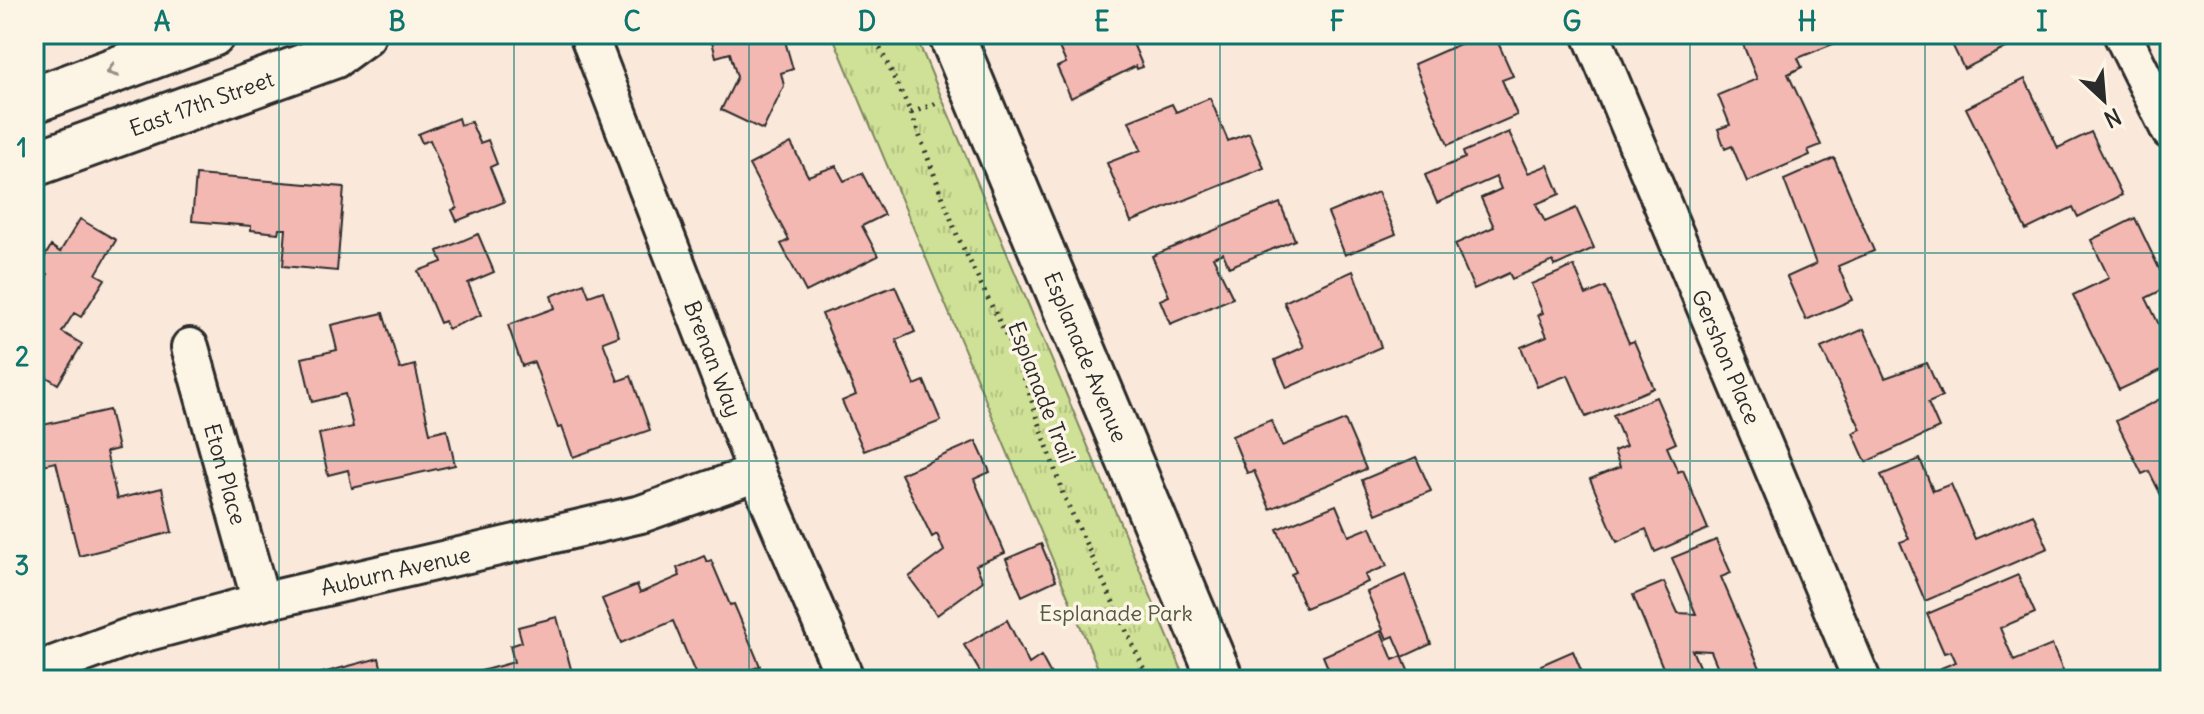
<svg xmlns="http://www.w3.org/2000/svg" width="2204" height="714" font-family="Delius,sans-serif">
<defs>
<pattern id="park-tufts" width="24" height="20" patternUnits="userSpaceOnUse" patternTransform="scale(2)"><rect width="24" height="20" fill="#cfe196"/><path d="M3 7l-1-3M5 7V3M7 7l1-3M15 17l-1-3M17 17v-4M19 17l1-3" fill="none" stroke="#b2c181"/></pattern>
</defs>
<rect width="100%" height="100%" fill="#fae9db"/>
<filter id="ink" filterUnits="userSpaceOnUse"><feTurbulence type="fractalNoise" baseFrequency=".0125" numOctaves="2"/><feDisplacementMap in="SourceGraphic" scale="16" xChannelSelector="R" yChannelSelector="G"/><feConvolveMatrix kernelMatrix="1 2 1 2 8 2 1 2 1" color-interpolation-filters="sRGB"/></filter>
<g filter="url(#ink)">
<path fill="url(#park-tufts)" stroke="#7d8660" stroke-width="2" d="M832,34H915L1186,680H1103Z"/>
<path fill="#f4b8b3" stroke="#2b2b2b" stroke-width="2" d="M710,34H783L793,69L781,73L784,86L763,130L721,110L737,77L730,53L716,57Z
M1053,34H1129L1143,67L1137,69L1136,66L1071,98L1057,67L1066,63Z
M1466,34H1499L1495,36L1513,76L1502,80L1517,115L1448,145L1414,64L1469,40Z
M1747,34H1834L1838,42L1798,58L1802,67L1788,74L1821,145L1808,150L1810,155L1747,182L1732,146L1725,149L1718,129L1730,125L1718,95L1757,79L1740,37Z
M1947,34H2016L2020,41L1964,69Z
M2025,79L2058,148L2091,132L2122,195L2078,217L2073,207L2026,230L1966,108Z
M1210,98L1228,141L1249,133L1264,168L1131,222L1107,163L1141,150L1129,121L1172,104L1176,112Z
M458,118L460,125L471,122L480,143L488,140L497,164L490,167L504,202L457,221L452,210L457,208L430,140L422,143L418,134Z
M1509,132L1528,173L1548,165L1560,194L1536,204L1545,222L1576,208L1594,248L1555,266L1553,261L1512,279L1509,273L1474,289L1455,244L1494,227L1481,198L1501,189L1496,177L1437,203L1425,175L1465,158L1463,152Z
M791,143L808,176L836,166L844,181L862,173L884,215L862,226L878,256L806,292L781,244L789,240L749,165Z
M1834,158L1874,251L1838,266L1852,300L1806,320L1787,277L1816,264L1784,180Z
M196,175L344,187L337,271L283,266L286,229H279L278,233L251,230V226L192,221Z
M1378,192L1396,234L1345,255L1328,213Z
M1280,203L1295,240L1229,267L1223,253L1213,257L1233,298L1170,324L1160,300L1169,296L1152,256Z
M2135,218L2168,287L2146,298L2170,347V366L2119,390L2073,295L2109,278L2091,240Z
M80,219L116,240L96,274L105,279L81,317L74,313L62,332L82,344L58,384L34,369V272L45,278L48,274L38,268L51,246L60,252Z
M478,234L494,272L468,283L481,315L448,329L445,321L440,323L418,271L442,262L438,251Z
M1574,266L1586,295L1605,287L1629,343L1634,341L1654,388L1586,417L1568,375L1537,387L1521,347L1547,336L1538,315L1543,313L1531,284Z
M1353,271L1381,347L1287,388L1275,360L1304,347L1284,302Z
M584,283L589,296L603,291L619,336L603,342L618,381L631,376L650,430L573,457L562,427L558,428L534,362L522,366L508,325L555,308L551,296Z
M895,286L915,332L896,340L915,385L924,381L941,421L864,451L842,401L856,395L822,314Z
M383,313L400,369L415,365L430,433L447,429L455,465L352,488L348,470L328,475L319,434L353,427L345,394L312,402L302,358L337,350L331,325Z
M1864,329L1885,378L1927,363L1942,397L1928,403L1939,428L1866,462L1853,433L1861,429L1821,348Z
M2170,394V513L2149,471L2142,474L2116,421Z
M1656,397L1676,443L1667,447L1678,472L1683,470L1708,529L1655,552L1646,529L1617,542L1590,479L1620,467L1614,451L1626,446L1613,415Z
M109,410L118,449L106,452L117,499L162,488L172,532L79,556L56,462L34,467V427Z
M1271,420L1282,446L1345,420L1366,469L1270,509L1254,471L1247,473L1232,436Z
M976,441L990,472L974,479L1005,553L976,565L983,581L937,615L909,577L944,551L937,534L932,537L901,474Z
M1416,457L1431,491L1376,514L1362,480Z
M1920,459L1933,491L1951,484L1975,539L2033,514L2048,548L1925,601L1900,542L1909,539L1881,475Z
M1336,505L1349,536L1371,527L1387,566L1365,575L1368,582L1305,608L1291,574L1296,572L1277,529Z
M1716,540L1731,573L1721,577L1760,668L1733,680H1723L1711,651L1692,650L1703,676L1693,680H1668L1633,595L1664,582L1678,613L1696,614L1672,558Z
M1041,544L1056,580L1022,596L1006,559Z
M704,556L707,562L711,560L730,605L734,604L760,666L728,680H698L673,621L621,643L602,599L637,585L640,593L680,576L677,568Z
M1405,575L1431,644L1403,657L1394,636L1387,639L1367,592Z
M2018,575L2035,613L2000,628L2014,661L2052,645L2067,680H1946L1941,668L1956,662L1951,651L1944,653L1927,614Z
M557,617L574,680H448L514,662L510,646L522,642L518,627Z
M1007,620L1029,664L1041,656L1054,680H978L983,677L964,645Z
M1381,631L1393,660L1402,656L1412,680H1333L1323,656Z
M1573,651L1583,675L1570,680H1547L1541,665Z
M379,658L384,680H296Z"/>
<g fill="none" stroke-linecap="round" stroke-linejoin="round">
<g stroke="#2b2b2b" stroke-width="42">
<g id="street">
<path id="s1" d="M588,34L757,473L846,680"/>
<path id="s2" d="M1591,34L1862,680"/>
<path d="M2122,34L2170,131"/>
<path id="s3" d="M190,347L261,602"/>
<path id="s4" d="M34,672L129,637L261,602L641,514L757,473"/>
</g>
</g>
<g stroke="#2b2b2b" stroke-width="50">
<g id="secondary">
<path id="s5" d="M951,34L1221,680"/>
</g>
</g>
<g stroke="#2b2b2b" stroke-width="50">
<g id="primary">
<path d="M34,100L212,34"/>
<path id="s6" d="M34,164L333,56L363,34"/>
</g>
</g>
<path stroke="#2b2b2b" stroke-width="5" stroke-dasharray="2 6" stroke-linecap="butt" d="M873,34L911,113L957,235L1019,362L1063,494L1149,680
M911,113L937,103"/>
<use href="#street" stroke="#fcf5e5" stroke-width="36"/>
<use href="#secondary" stroke="#fcf5e5" stroke-width="44"/>
<use href="#primary" stroke="#fcf5e5" stroke-width="44"/>
</g>
<defs><path id="oneway-chevron" d="M-2-3.5L2.5 0L-2 3.5" fill="none" stroke-width="1.6" stroke-linecap="round" stroke-linejoin="round" transform="scale(2)"/></defs>
<use stroke="#949088" href="#oneway-chevron" transform="translate(112 71) rotate(160)"/>
</g>
<path fill="none" stroke="#0f766e" stroke-width="2" stroke-opacity="0.55" d="M279,34V680M514,34V680M749,34V680M984,34V680M1220,34V680M1455,34V680M1690,34V680M1925,34V680M34,253H2170M34,461H2170"/>
<g text-anchor="middle" stroke-width="7" stroke-linejoin="round" paint-order="stroke">
<g font-size="22" fill="#2b2b2b" stroke="#fcf5e5">
<text dy="8" stroke="none"><textPath href="#s6" startOffset="178">East 17th Street</textPath></text>
<text dy="8" stroke="none"><textPath href="#s5" startOffset="350">Esplanade Avenue</textPath></text>
<text dy="8" stroke="none"><textPath href="#s2" startOffset="350">Gershon Place</textPath></text>
<text dy="8" stroke="none"><textPath href="#s1" startOffset="348">Brenan Way</textPath></text>
<text transform="translate(1042 392) rotate(69)" y="8">Esplanade Trail</text>
<text dy="8" stroke="none"><textPath href="#s3" startOffset="132">Eton Place</textPath></text>
<text dy="8" stroke="none"><textPath href="#s4" startOffset="376">Auburn Avenue</textPath></text>
</g>
<g font-size="22" fill="#545846" stroke="#fcf5e5">
<text x="1116" y="621">Esplanade Park</text>
</g>
</g>
<rect width="2204" height="714" fill="none" stroke="#fcf5e5" stroke-width="88"/>
<g transform="translate(2104 100) rotate(154)" stroke="#fcf5e5" stroke-width="6" paint-order="stroke">
<path d="M0-6L14 30L0 20L-14 30Z" fill="#2b2b2b"/>
<text y="-12" font-size="22" font-weight="bold" text-anchor="middle" fill="#2b2b2b">N</text>
</g>
<rect x="44" y="44" width="2116" height="626" fill="none" stroke="#0f766e" stroke-width="3"/>
<g font-size="26" text-anchor="middle" font-weight="bold" fill="#0f766e">
<text x="162" y="31">A</text>
<text x="397" y="31">B</text>
<text x="632" y="31">C</text>
<text x="867" y="31">D</text>
<text x="1102" y="31">E</text>
<text x="1337" y="31">F</text>
<text x="1572" y="31">G</text>
<text x="1807" y="31">H</text>
<text x="2042" y="31">I</text>
<text x="22" y="157">1</text>
<text x="22" y="366">2</text>
<text x="22" y="575">3</text>
</g>
</svg>
